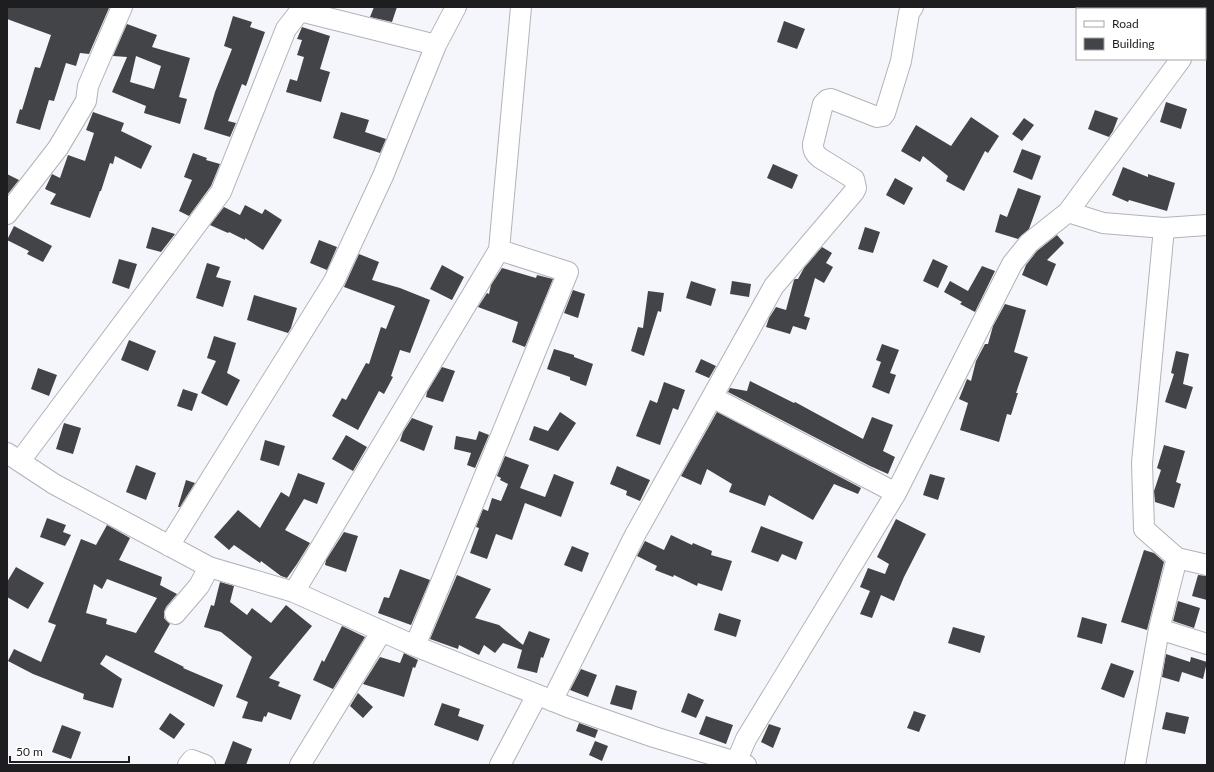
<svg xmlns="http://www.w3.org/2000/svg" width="1214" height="772" font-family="Lato,sans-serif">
<rect width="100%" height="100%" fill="#f5f6fb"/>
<path fill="#434448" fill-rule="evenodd" d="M7,7H106L109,8L89,54L80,53L76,66L66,63L54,101L49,100L40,130L16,123L20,109L22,110L35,67L40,68L51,35L7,19Z
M374,7H397L392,22L370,17Z
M233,16L252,22L250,27L265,32L246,86L242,84L228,121L236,123L230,137L204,129L215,92L232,49L224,46Z
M784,21L805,29L797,49L777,42Z
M127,24L157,35L152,47L190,58L179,97L187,99L180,124L144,113L146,106L112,92L127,57L113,56ZM136,56L161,66L154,89L130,82Z
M302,27L330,36L320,69L330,72L321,102L286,92L290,79L297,81L304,57L297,55L302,40L297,39Z
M1166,102L1187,109L1181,129L1160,122Z
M1095,110L1118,118L1113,131L1109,137L1088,129Z
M93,112L124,123L121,131L152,146L141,169L115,156L113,164L110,163L101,191H100L90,218L50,204L56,194L45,189L52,174L60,178L68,155L85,161L94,133L86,130Z
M341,112L369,120L365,132L386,139L380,153L333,138Z
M971,117L999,136L988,153L985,151L964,191L946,181L948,176L923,156L920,162L901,151L916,125L951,146Z
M1024,118L1034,125L1022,141L1012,134Z
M1022,149L1041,156L1032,180L1013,172Z
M193,153L207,158L206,160L220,164L211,186L189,216L179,211L192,180L184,177Z
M773,164L798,175L792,189L767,178Z
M1123,167L1148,177V174L1175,183L1167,211L1129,200L1128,202L1112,195Z
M7,174L19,180L7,195Z
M895,178L913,188L904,205L886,195Z
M1018,188L1041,196L1029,229L1018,239L995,232L1000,214L1007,217Z
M245,205L262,214L265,209L282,220L263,250L245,238V240L229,232L228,233L210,225L224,207L240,215Z
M14,226L52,246L43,262L27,254L29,251L7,240Z
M152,227L175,234L161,252L146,248Z
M865,227L880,232L873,253L858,249Z
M1057,235L1064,243L1047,260L1056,264L1047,286L1022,275L1026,265L1037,251Z
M319,240L337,247L327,270L310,263Z
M822,247L832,253L826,263L833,267L824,283L815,278L804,316L810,318L806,330L793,326L790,334L766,327L769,318L776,307L786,310L794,280L795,279H798L804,268Z
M359,254L379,262L372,280L400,288L430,300L410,353L400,350L391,376L393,377L384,394L379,391L358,430L332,416L342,398L346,400L366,363L369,364L381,327L386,329L395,306L344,287Z
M119,259L137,264L129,289L112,283Z
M933,259L948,266L938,288L923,281Z
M207,263L220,267L216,277L231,281L223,307L196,298Z
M442,265L464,277L452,300L430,289Z
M982,266L995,271L975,312L960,304L962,302L944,292L950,281L968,291Z
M502,268L536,278L537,275L553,279L525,347L512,342L518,322L478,307L487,293L489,294L491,285Z
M691,281L716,289L711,306L686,298Z
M732,281L751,284L749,297L730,294Z
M573,290L585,294L578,318L564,313Z
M648,291L664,293L661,312L658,311L644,356L631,351L638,327L643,328Z
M254,295L297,308L291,328L288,333L247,320Z
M1005,304L1026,310L1014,352L1028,357L1016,393H1018L1011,415L1007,414L999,442L960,430L968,403L959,399L967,379L971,381L976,361L985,344H988L993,326Z
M214,336L236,343L227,373L240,380L227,406L201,393L216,361L207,358Z
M129,340L156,351L148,371L121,360Z
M882,344L899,350L890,373L896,375L889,394L872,387L881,362L876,360Z
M554,349L574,355V357L593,364L586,386L570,380V377L547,369Z
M1176,351L1189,354L1183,384L1193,387L1186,409L1165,402L1174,374L1171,373Z
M701,359L716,366L709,378L695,372Z
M442,367L455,371L443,402L426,397L427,392Z
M38,368L57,375L49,396L31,389Z
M750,381L794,403L795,402L863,439L872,417L893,425L883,451L895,457L888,474L870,466L728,392L730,388L747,391Z
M664,382L685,390L678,410L673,408L660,445L636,436L650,400L657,403Z
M183,389L198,394L192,411L177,406Z
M560,412L576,423L558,451L529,440L534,426L548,431Z
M717,412L861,488L858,494L834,484L813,520L769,495L765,506L729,492L732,484L707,469L701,485L681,476Z
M412,418L433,426L424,451L400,441L403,432Z
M64,423L81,428L73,454L56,449Z
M479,431L489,435L475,468L467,465L471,453L454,449L456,436L476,440Z
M346,435L367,447L353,471L332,459Z
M265,440L285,446L279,466L260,460Z
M1164,445L1185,451L1176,482L1181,484L1174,508L1155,502L1154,491L1161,470L1157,468Z
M505,456L529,465L520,488L545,497L554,474L574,482L561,517L525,503L512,540L496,534L487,559L470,553L479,528L476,527L483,509L488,511L492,498L501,501L508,484L500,480L501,478L497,476Z
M136,465L156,473L146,500L126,492Z
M617,466L650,480L640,501L626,495L627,491L610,484Z
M298,473L325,483L317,504L304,499L285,530L310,543L297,564L287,578L281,576L261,561L260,563L234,545L229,550L214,537L238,510L260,528L281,492L289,497Z
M930,474L945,478L938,500L923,495Z
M186,480L195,483L180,507H178Z
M47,518L66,525L63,532L71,535L65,546L40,537Z
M896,519L926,534L904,577L894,601L881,595L872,618L860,614L870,591L860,587L868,568L885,574L889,564L877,557Z
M107,525L130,538L119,560L162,577L160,585L177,594L166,607L164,612V618L170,624L154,652L184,667L183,668L223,685L214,707L106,655L100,664L122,679L113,708L83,699L84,694L33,674L8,661L14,649L41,662L56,625L48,622L81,539L96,545ZM107,579L157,598L136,633L106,624L107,619L86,613L94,584L102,589Z
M761,526L803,542L796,560L782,554L778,562L751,552Z
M344,532L358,536L346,572L325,565L326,560Z
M671,535L692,545L693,543L712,551L711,555L732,561L722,591L698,583L697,586L674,575L673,577L655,570L657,566L637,556L645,541L664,550Z
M572,546L589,553L582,572L564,565Z
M1144,550L1154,553L1164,562L1147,630L1121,622Z
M16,567L44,583L28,609L7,597V582Z
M400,569L430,580L411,625L378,613L384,597L389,598Z
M457,575L491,589L475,618L499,625L523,645L529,631L550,639L543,658L541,657L537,673L517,668L522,650L503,643L495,653L484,645L479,655L459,645L458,649L430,639Z
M1198,575L1207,576V600L1192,596Z
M220,582L234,586L230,602L247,615L252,608L271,623L286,605L312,626L269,678L280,682L278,686L301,695L291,720L268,712L266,717L264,716L262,722L242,718L248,702L236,697L252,657L221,632L204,627L211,605L214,606Z
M1178,601L1200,608L1194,628L1173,621Z
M719,613L741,620L736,637L714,630Z
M1082,617L1107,624L1102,644L1077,637Z
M342,626L365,637L333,689L313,680L322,660L324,662Z
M953,627L985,636L980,653L948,643Z
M404,653L418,660L415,668L413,667L404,697L363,684L380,657L400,663Z
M1166,654L1190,662L1191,657L1207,662L1203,679L1182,672L1179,682L1162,677Z
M1111,663L1134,671L1124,698L1101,689Z
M581,669L597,675L588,697L570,690Z
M616,685L637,691L632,710L610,704Z
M358,693L373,707L363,718L350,706Z
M688,693L704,700L696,718L681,712Z
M442,703L460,709L458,716L484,725L478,741L434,725Z
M914,711L926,715L919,732L907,728Z
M1166,712L1189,717L1185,734L1162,729Z
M170,713L185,724L174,739L159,729Z
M706,716L733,725L726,744L699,734Z
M579,723L598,730L595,738L576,731Z
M769,724L781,728L773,748L761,742Z
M62,725L81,732L71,759L52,752Z
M233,741L252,749L246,765H224Z
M595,741L608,746L602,761L589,755Z"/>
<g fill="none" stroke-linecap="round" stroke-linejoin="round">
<g stroke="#b2b3b7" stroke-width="22">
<path id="minor" d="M1205,26L1207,23
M1068,212L1103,223L1164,228L1207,225
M7,214L58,148L86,101L88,86L122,7
M1164,228L1142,463L1144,529L1177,558L1207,565
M712,397L896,493
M7,453L54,484L209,567L294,592L415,646L568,707L654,737L746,765
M20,461L221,192L286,29L300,11L436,45L456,7
M169,546L334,281L383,176L436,45
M294,592L499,250
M175,614L199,586L209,567
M1159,629L1207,644
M415,646L568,272L499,250L521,7
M552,701L635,535L774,286L854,192L856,188L854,179L820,158C815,154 813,151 813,144L823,104L827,100L831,99L877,117L883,116L885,113L901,61L909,13L913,7
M188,765L192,760L205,765
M300,765L382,631
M500,765L537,695
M735,765L746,739L896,493L1012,264L1029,243L1068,212L1181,59
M1135,765L1159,629L1177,558"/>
</g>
<use href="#minor" stroke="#fff" stroke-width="20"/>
</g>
<rect width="1214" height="772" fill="none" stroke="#1e1e20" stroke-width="16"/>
<rect x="1076" y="8" width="130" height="52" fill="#ffffff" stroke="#a5a5a6"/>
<rect x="1084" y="21" width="20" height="6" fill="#ffffff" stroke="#a5a5a6"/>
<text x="1112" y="28" font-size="12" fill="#1e1e20">Road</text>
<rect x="1084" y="38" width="20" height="12" fill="#434448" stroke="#a5a5a6"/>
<text x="1112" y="48" font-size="12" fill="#1e1e20">Building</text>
<path d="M10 756v6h119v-6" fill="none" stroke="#1e1e20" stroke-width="2"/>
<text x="16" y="756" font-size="12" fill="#1e1e20" stroke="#ffffff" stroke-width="3" paint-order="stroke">50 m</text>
</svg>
